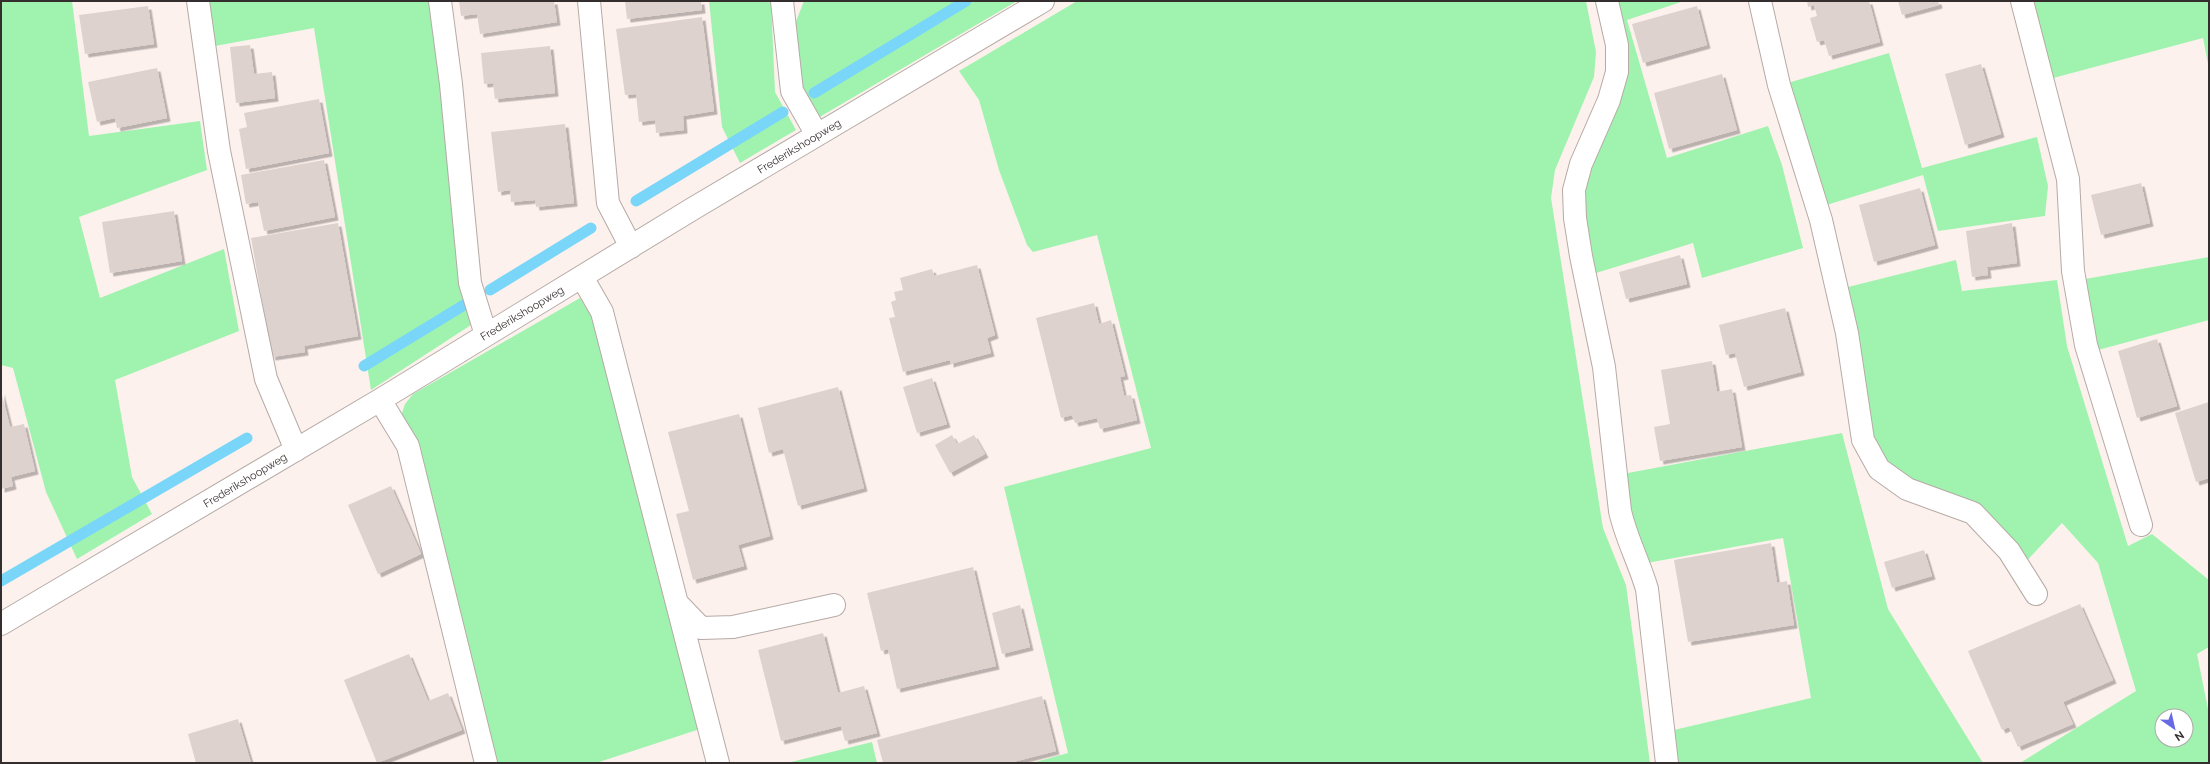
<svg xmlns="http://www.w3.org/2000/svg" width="2210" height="764" font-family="Raleway,sans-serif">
<defs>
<filter id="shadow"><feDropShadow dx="3.5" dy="3.5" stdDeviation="0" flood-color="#0004"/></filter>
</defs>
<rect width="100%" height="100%" fill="#fdf1ed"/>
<path fill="#a0f3ae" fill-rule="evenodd" d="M1,1H72L89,136L200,121L207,170L79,217L100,298L224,249L239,331L115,380L132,477L152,514L77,559L46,492L13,368L1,365Z
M209,1H433L471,325L371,390L314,28L215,46Z
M709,1H771L775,92L796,130L740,163L722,127Z
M804,1H1017L818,118L803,89L793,29Z
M1077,1H1586L1596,52L1594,77L1555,170L1551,198L1603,528L1626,585L1650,763H1032L1068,753L1004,487L1151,448L1097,235L1033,252L1027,245L999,170L979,100L959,71Z
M1601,1H1684L1627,20L1667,158L1768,126L1782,165L1803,248L1702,278L1693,243L1580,278L1572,172L1591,131L1612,57Z
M2021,1H2209V69L2203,38L2042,81Z
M1889,53L1922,168L2037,137L2048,186L2045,216L1938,231L1923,175L1817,208L1781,85Z
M2209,257V320L2087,353L2074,281Z
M1956,260L1962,291L2057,280L2067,346L2128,546L2152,534L2209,580V647L2197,654L2209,714V763H2020L2136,691L2098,563L2062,523L2021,567L1969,503L1906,483L1873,459L1836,290ZM2162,716H2186V740H2162Z
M580,298L600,330L700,729L596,763H493L401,416L405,404L413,394Z
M1842,433L1888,609L1983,763H1665L1661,733L1811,698L1783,538L1636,565L1612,476Z
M872,742L877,763H787Z"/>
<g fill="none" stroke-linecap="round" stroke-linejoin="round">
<path stroke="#7ad6f8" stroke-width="11" d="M814,93L966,1
M636,201L783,112
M490,290L591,228
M364,366L464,305
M1,581L247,438"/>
</g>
<path fill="#ded2cf" filter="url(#shadow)" d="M459,1H554L557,22L480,34L477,14L461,16Z
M625,1H701L702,10L627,19Z
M1807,1H1869L1880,42L1829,56L1824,40L1817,42L1810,18L1817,16L1814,5L1808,7Z
M1898,1H1938L1939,5L1902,15Z
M148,6L154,44L85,54L79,15Z
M1697,6L1707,45L1643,63L1632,24Z
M702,17L714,111L683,116L684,130L656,133L655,120L639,122L636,94L625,95L616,29Z
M250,45L254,74L272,72L275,98L236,103L230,47Z
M550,46L555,93L495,99L493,83L484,84L481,53Z
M1981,64L2001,134L1965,145L1945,74Z
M157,68L167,118L117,128L115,118L97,122L88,82Z
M1722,74L1737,130L1669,149L1654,93Z
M319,99L329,153L246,169L239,129L247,127L244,113Z
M565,124L574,203L536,207L535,200L511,202L510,190L498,192L491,132Z
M324,160L335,217L264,231L258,202L246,204L241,175Z
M2141,183L2150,223L2101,235L2091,195Z
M1920,188L1935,245L1874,262L1859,205Z
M174,211L182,261L110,273L102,222Z
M338,223L358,336L304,346L305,352L272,357L251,238Z
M2012,223L2017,263L1987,267L1988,275L1972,277L1966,231Z
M1680,255L1687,284L1626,299L1619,272Z
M977,265L995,335L987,338L991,353L950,364V360L903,372L889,318L895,317L891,302L896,300L894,292L903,290L900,278L932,269L934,276Z
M1094,303L1099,324L1111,320L1125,376L1120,377L1124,396L1131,395L1137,420L1100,429L1097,418L1075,423L1072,415L1061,418L1036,318Z
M1785,308L1801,372L1744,387L1735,353L1726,355L1719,325Z
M2157,339L2177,406L2137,418L2118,351Z
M1712,361L1717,392L1732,389L1742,447L1660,461L1654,427L1670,424L1661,370Z
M932,378L947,424L917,433L903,387Z
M838,387L864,488L798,506L783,449L769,453L758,408Z
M1,391L10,427L24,424L35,471L11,477L13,486L1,489Z
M2209,402V478L2196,482L2175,413Z
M739,414L770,536L738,545L744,566L693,580L676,514L689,511L668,432Z
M952,435L957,444L974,435L985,454L950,473L935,445Z
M391,486L421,554L378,574L348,505Z
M1771,543L1777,583L1787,581L1794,625L1688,642L1674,560Z
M1924,550L1932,576L1892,588L1884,562Z
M973,567L996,666L897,689L888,649L881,651L867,593Z
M2080,604L2113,680L2063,702L2073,724L2018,747L2009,727L2002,730L1968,651Z
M1020,605L1030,647L1002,654L992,613Z
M823,633L838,693L864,686L877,733L845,741L841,726L781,741L758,650Z
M409,654L428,701L448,693L462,730L377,763L344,680Z
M1042,696L1056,751L1009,763H883L877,740Z
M238,719L251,763H196L188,734Z"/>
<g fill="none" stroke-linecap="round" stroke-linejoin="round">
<g stroke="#b5aaa6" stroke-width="24">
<path id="minor" d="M198,1L219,151L266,379L296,450
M440,1L451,84L470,283L486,335
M589,1L608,203L631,247
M782,1L792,91L817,135
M1607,1L1617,45V72L1609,100L1581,164L1574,190L1575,218L1581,256L1604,367L1620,511C1626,538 1639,562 1647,589L1667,763
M1760,1L1779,85L1821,220L1847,333L1863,440L1879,469L1907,489L1973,513L2009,551L2036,594
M2022,1L2068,179L2073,271L2086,345L2141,525
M582,277L602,312L718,763
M380,400L408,446L486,763
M677,603L701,628L733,627L834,605
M1,624L380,400L694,208L1043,1"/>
</g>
<use href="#minor" stroke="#fff" stroke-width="22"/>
</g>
<g text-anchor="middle" stroke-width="3" stroke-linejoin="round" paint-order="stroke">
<g font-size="11" fill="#342f2e" stroke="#fff">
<text transform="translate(799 146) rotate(-31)" y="4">Frederikshoopweg</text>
<text transform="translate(522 313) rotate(-31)" y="4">Frederikshoopweg</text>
<text transform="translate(245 480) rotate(-31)" y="4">Frederikshoopweg</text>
</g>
</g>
<rect width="2210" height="764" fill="none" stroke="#342f2e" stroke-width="4"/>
<g transform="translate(2174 728) rotate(146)"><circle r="19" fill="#ffffff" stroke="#aeacab"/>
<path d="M0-3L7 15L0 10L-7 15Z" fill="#676ae3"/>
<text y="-6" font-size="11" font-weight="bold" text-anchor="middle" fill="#342f2e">N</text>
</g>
</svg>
